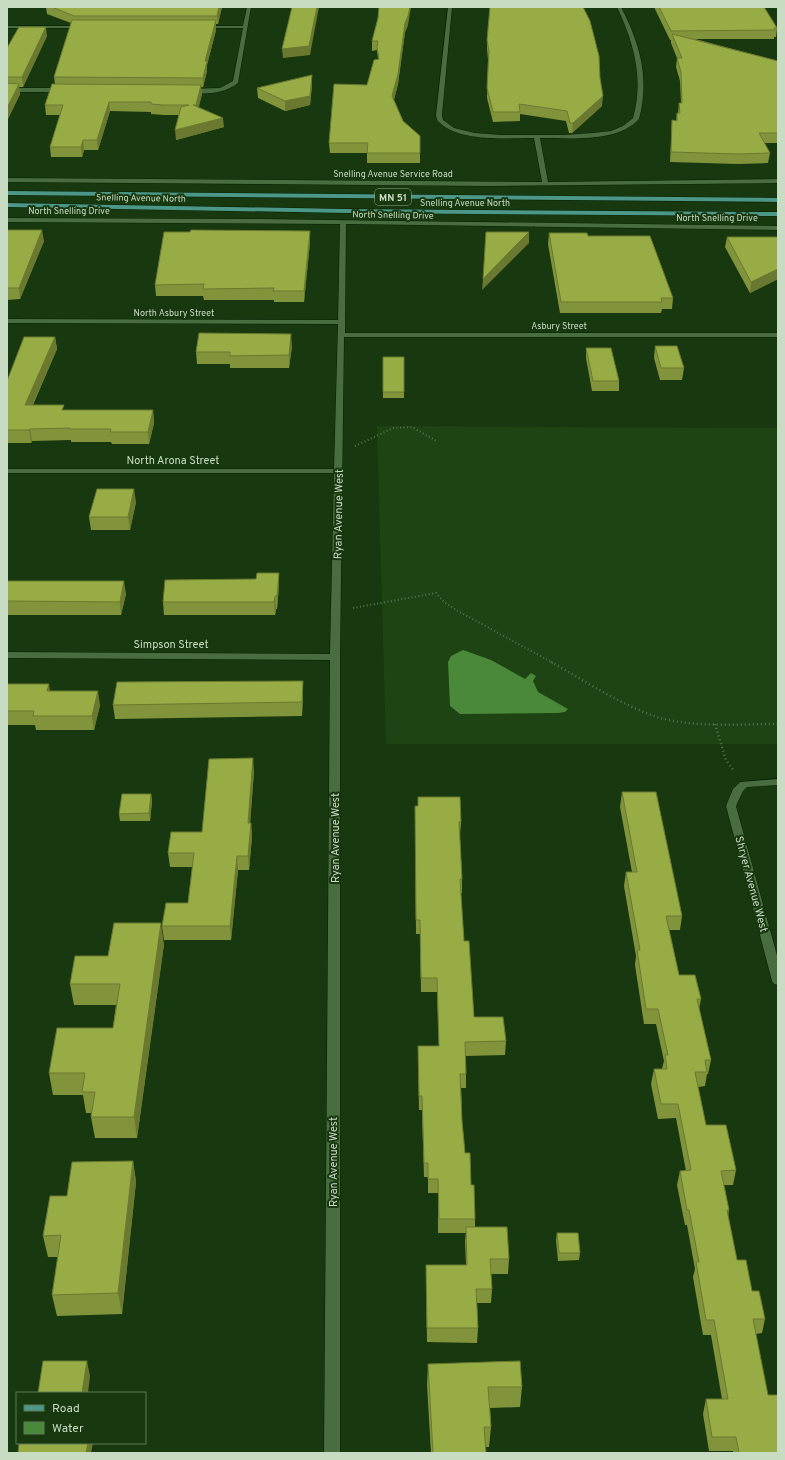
<svg xmlns="http://www.w3.org/2000/svg" width="785" height="1460" font-family="Overpass,sans-serif">
<rect width="100%" height="100%" fill="#18390f"/>
<path fill="#1e4413" d="M377,426L778,428V744H386Z"/>
<path fill="#4a893a" d="M463,650L491,660L525,679L531,673L536,676L533,681L538,692L568,709L565,712L558,713L460,714L450,706L448,662L451,656Z"/>
<g fill="none" stroke-linecap="round" stroke-linejoin="round">
<g stroke="#061f01" stroke-width="1">
<path id="minor" d="M247,7H251L238,83C224,94 204,95 187,92L186,91L189,89L220,88L233,81L243,28H203L201,27L203,26H243Z
M448,7H452L442,115L443,120L454,128L475,133L501,135H564L593,133L611,131L623,126L633,118C644,79 634,43 617,7H621C640,44 650,78 639,119C618,143 569,138 540,138L548,182L778,179V183L489,186L7,182V178L542,182L534,138C507,138 457,143 437,120L436,115Z
M7,26H83L85,27L83,28H7Z
M7,88H63L66,90L63,92H7Z
M7,218L260,219L778,226V230L346,224L345,333H778V337H344L340,657V1453H324L330,660L7,658V652L330,654L334,473H7V469H334L338,324L7,323V319L338,320L340,224L7,222Z
M778,779V785L747,787L743,791L736,806L778,959V985L774,984L772,981L726,806L733,789L740,782Z"/>
</g>
<g stroke="#061f01" stroke-width="1">
<path id="major" d="M7,191L778,198V202L7,195Z
M7,203L346,209L778,212V216L346,213L7,207Z"/>
</g>
<path stroke="#587451" stroke-width="2" stroke-dasharray="1 2.5" stroke-linecap="butt" d="M355,446L393,428L412,427L438,442
M353,608L436,593L444,602L458,611L553,663"/>
<path stroke="#587451" stroke-width="2.5" stroke-dasharray="1 3" stroke-linecap="butt" d="M551,662C585,681 621,705 657,717C694,728 739,724 778,724
M715,724L726,760L734,771"/>
<use href="#minor" fill="#496c40" fill-rule="evenodd"/>
<use href="#major" fill="#4d9788" fill-rule="evenodd"/>
</g>
<path fill="#82943b" d="M46,7H222L218,24H216V30L207,65V71L203,87H201L202,94L198,108L224,127L176,140L179,115H164L151,114V112L110,111L98,150H84L82,157H51L50,147L60,115H46L45,105L55,84L54,77L71,23L47,14Z
M654,7H764L777,28L776,37H774V39H695L778,61V143H764L770,153L768,163L738,164L670,162L672,120L676,121L677,113H678L679,103H681L680,81L676,67L677,58L671,43V40H670Z
M408,25L405,32L398,84L394,100L403,121L420,136V163H367V153H330L329,143L367,85L378,59L377,50L372,51V41Z
M47,36L23,87H19L20,94L7,121V48Z
M487,40L600,78L602,106L572,133H569L566,121L520,114V121L493,122L487,98L488,60L487,49Z
M312,85L310,105L285,111L258,98L257,88Z
M7,230L44,241L20,299L7,300Z
M549,233L588,236L673,298L672,309H662L661,313H560L548,244Z
M727,237H778V279L750,293L725,247Z
M310,242L304,302H274V300H204L203,296H156L155,285Z
M55,337L57,349L33,405L64,410H153L154,423L149,444H112L111,442H71V440L32,441L31,443H7V381Z
M292,346L289,368H230V364H197L196,352Z
M655,346L684,368L682,380H660L654,358Z
M586,348L619,381V391H592L586,358Z
M383,357H404V398H383Z
M136,502L130,530H91L89,517Z
M7,581L126,594L121,615H7Z
M279,586L277,609H276L275,615H164L163,602Z
M303,681V695L302,716L115,719L113,705Z
M7,684L50,691L100,705L94,730H36L35,725H7Z
M254,771L250,823H251L252,837L249,870H238L231,940H164L162,926L188,903L193,867H170L168,853L202,832Z
M622,792L682,916L680,930H669L679,975L701,999L699,1009L711,1060L708,1074H707L705,1086L698,1087L706,1125L736,1170L733,1185H724L729,1210L728,1216L737,1260L765,1319L762,1333L756,1334L778,1453H733V1451H709L703,1414L706,1399H722L711,1335H703L693,1277L695,1269L687,1225H685L677,1185L680,1171H686L676,1118L658,1119L651,1084L654,1069H662L664,1061L656,1024H644L635,965L636,956L624,886L626,872H632L620,807Z
M151,794L152,801L150,821H120L119,814Z
M415,806L461,822L460,836L462,879V893H461L464,941L474,1017L506,1041L505,1055L465,1056L466,1074V1088H461L462,1121L465,1153L471,1185L475,1219V1227L509,1259L508,1274H491L492,1289L491,1303H477L478,1328L477,1343L427,1342L426,1265H466L465,1241L466,1233H438V1193H428V1177H424L422,1110H419L418,1046H439L437,992H421L420,934H416Z
M164,944L137,1138H95L91,1117L92,1113H86L83,1095H53L49,1073L113,1028L116,1005H74L70,984L108,956Z
M133,1161L136,1182L122,1314L57,1316L52,1295L58,1257H48L43,1236Z
M557,1233L580,1253L579,1260L558,1261L556,1240Z
M428,1364L522,1387L520,1407L490,1408L491,1427L489,1447H485L486,1453H431L427,1385Z"/>
<path fill="#6a7830" d="M219,7H222L218,24L217,16Z
M317,7H319L310,55L283,58L282,49Z
M410,7H411L408,25L405,32L398,84L392,106V96L405,23Z
M216,20V30L207,65V71L203,87V78L205,61Z
M46,27L47,36L23,87L22,77Z
M312,75V85L310,105L285,111V101Z
M19,84L20,94L7,121V108Z
M201,85L202,94L197,115L196,105Z
M603,96L602,106L572,133L573,123Z
M109,102L110,111L98,150L97,140Z
M223,118L224,127L176,140L175,130Z
M83,140L84,150L82,157L81,147Z
M42,230L44,241L20,299L19,288Z
M310,231V242L304,302V291Z
M529,232V243L482,290L483,279Z
M778,269V279L750,293L751,282Z
M291,334L292,346L289,368V355Z
M55,337L57,349L27,417L25,405Z
M153,410L154,423L149,444L148,432Z
M30,429L32,441L31,443L29,430Z
M134,489L136,502L130,530L128,517Z
M279,573V586L277,609V596Z
M124,581L126,594L121,615L120,602Z
M275,596L276,609L275,615L274,602Z
M303,681V695L302,716V702Z
M49,684L51,698L47,691Z
M98,691L100,705L94,730L92,716Z
M253,758L254,771L249,837L248,823Z
M151,794L152,801L150,821L149,813Z
M251,823L252,837L249,870L248,856Z
M237,856L238,870L231,940L230,926Z
M161,923L164,944L137,1138L134,1117Z
M133,1161L136,1182L122,1314L118,1293Z
M87,1361L90,1376L88,1393H82Z
M88,1443H93L91,1453H86Z"/>
<path fill="#97ac45" stroke="#6a7830" d="M52,7H219L217,16H74Z
M292,7H317L309,46L282,49Z
M379,7H410L408,16L405,23L398,74L392,96L403,121L420,136V153H367L368,143H329L334,84L367,85L374,60L379,59L377,47L378,41H372L378,18Z
M490,7H583L590,21L599,56L600,78L603,96L573,123H570L567,111L519,104L520,112H493L487,88L489,51L487,40Z
M659,7H764L777,28H774L775,30L671,31Z
M72,20H216L205,61H207L203,78L54,77Z
M19,27H46L22,77H7V48Z
M672,34L778,61V133H759L770,153L739,154L671,152L672,120L677,121V113H680L679,103H682L681,72L677,58H682Z
M312,75L310,96L285,101L257,88Z
M7,83L19,84L7,108Z
M52,84L201,85L196,105H193L223,118L175,130L181,107L189,105H163L151,104V102H109L97,140H83L81,147H50L63,105H45Z
M7,230H42L19,288H7Z
M191,230L310,231L304,291H273L274,288L203,289L204,284L155,285L164,232H190Z
M486,232H529L483,279Z
M549,233H587L588,236H650L673,298H661L662,302H561Z
M727,237H778V269L751,282Z
M199,333L291,334L289,355L230,356V352H196Z
M24,337H55L25,405H64L62,410H153L148,432H110L111,429H70V428L30,429L29,430H7V381Z
M655,346H677L684,368H661Z
M586,348H611L619,381H593Z
M383,357H404V392H383Z
M97,489H134L128,517H89Z
M257,573H279L277,596H275L274,602H163L165,580L256,579Z
M7,581H124L120,602L7,601Z
M303,681L302,702L113,705L117,682Z
M7,684H49L47,691H98L92,716H33L34,711H7Z
M253,758L248,823H251L248,856H237L230,926H162L166,903H188L194,853H168L171,832H202L209,759Z
M622,792H656L682,916H666L679,975H695L701,999H697L711,1060H705L707,1072H695L706,1125H726L736,1170L721,1171L729,1210H727L737,1260H746L752,1291H759L765,1319H753L768,1395H778V1453H739L736,1437H712L706,1399H728L714,1320H706L696,1262H699L689,1210H687L680,1171L691,1170L678,1104H661L654,1069H667L665,1055H668L658,1009H646L637,950H640L626,872H637Z
M122,794H151L149,813L119,814Z
M418,797H460L461,822H459L462,879H460L464,941H469L474,1017H503L506,1041L465,1042L466,1074H460L462,1121L465,1153H470L471,1185H474L475,1219H439L438,1179H428V1163H424L422,1096H419L418,1046H439L437,978H421L420,920H416L415,806H418Z
M114,923H161L134,1117H91L95,1092H82L85,1073H49L57,1028H113L120,984H70L75,956H108Z
M133,1161L118,1293L52,1295L61,1235L43,1236L50,1196H67L72,1162Z
M466,1227H507L509,1259H490L492,1289H476L478,1328H427L426,1265H467Z
M557,1233H578L580,1253H559Z
M43,1361H87L82,1393H38Z
M520,1361L522,1387H488L491,1427H484L486,1453H433L428,1364Z
M19,1443H88L86,1453H18Z"/>
<g text-anchor="middle" stroke-width="4" stroke-linejoin="round" paint-order="stroke">
<g font-size="9" fill="#c8dcc4" stroke="#18390f">
<text x="393" y="177">Snelling Avenue Service Road</text>
<text transform="translate(141 198) rotate(1)" y="3">Snelling Avenue North</text>
<text x="465" y="206">Snelling Avenue North</text>
<text x="69" y="214">North Snelling Drive</text>
<text transform="translate(393 215) rotate(1)" y="3">North Snelling Drive</text>
<text x="717" y="221">North Snelling Drive</text>
<text x="174" y="316">North Asbury Street</text>
<text x="559" y="329">Asbury Street</text>
</g>
<rect fill="#18390f" stroke="#93ab8e" stroke-width="1" x="375" y="189" width="36" height="16" rx="3"/>
<g font-size="10" font-weight="bold" fill="#c8dcc4">
<text x="393" y="201">MN 51</text>
</g>
<g font-size="11" fill="#c8dcc4" stroke="#18390f">
<text x="173" y="464">North Arona Street</text>
<text transform="translate(338 514) rotate(-89)" y="4">Ryan Avenue West</text>
<text x="171" y="648">Simpson Street</text>
<text transform="translate(335 838) rotate(-90)" y="4">Ryan Avenue West</text>
<text transform="translate(752 884) rotate(75)" y="4">Shryer Avenue West</text>
<text transform="translate(333 1162) rotate(-90)" y="4">Ryan Avenue West</text>
</g>
</g>
<rect width="785" height="1460" fill="none" stroke="#c8dcc4" stroke-width="16"/>
<rect x="16" y="1392" width="130" height="52" fill="#18390f" stroke="#5e7a57"/>
<rect x="24" y="1405" width="20" height="6" fill="#4d9788" stroke="#5e7a57"/>
<text x="52" y="1412" font-size="12" fill="#c8dcc4">Road</text>
<rect x="24" y="1422" width="20" height="12" fill="#4a893a" stroke="#5e7a57"/>
<text x="52" y="1432" font-size="12" fill="#c8dcc4">Water</text>
</svg>
